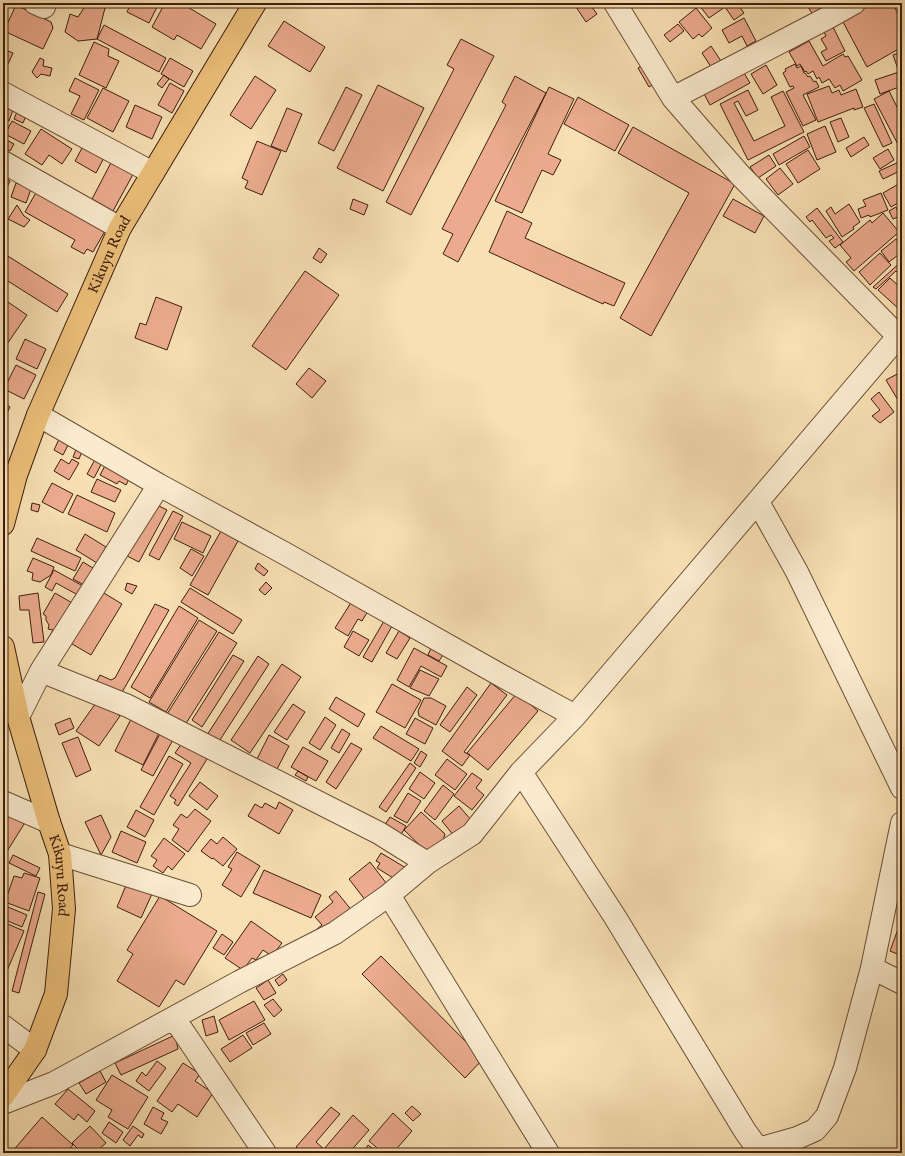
<svg xmlns="http://www.w3.org/2000/svg" width="905" height="1156" font-family="'IM FELL English',serif">
<rect width="100%" height="100%" fill="#f7e0b3"/>
<filter id="stains"><feTurbulence type="fractalNoise" baseFrequency=".005" numOctaves="4"/><feColorMatrix values="0 0 0 0 .2 0 0 0 0 .09 0 0 0 0 .02 0 0 0 .5 -.17"/></filter>
<radialGradient id="worn" r=".72"><stop offset=".6" stop-color="#630" stop-opacity="0"/><stop offset="1" stop-color="#630" stop-opacity=".3"/></radialGradient>
<path fill="#ecab8e" stroke="#3e1e0f" d="M87,3H97L105,8L97,39L78,41L65,32L70,14L78,17Z
M131,3H159L149,23L127,12Z
M165,3H173L180,7L186,6L216,24L201,49L177,35L174,40L152,27Z
M582,3H589L597,14L586,22L576,7Z
M704,3H737L744,13L734,20L725,7L709,18L700,6Z
M814,3H823L830,13L817,21L808,7Z
M874,3H892L902,21V47L867,67L842,20Z
M16,5L51,22L53,28L43,49L4,31Z
M696,8L712,28L702,37L699,34L693,39L679,22Z
M744,18L756,41L747,46L742,36L729,43L722,30Z
M284,21L325,47L310,72L268,46Z
M678,24L684,31L670,42L664,35Z
M104,25L166,58L159,72L97,39Z
M832,25L845,51L826,61L821,52L827,49L821,39L826,36L823,30Z
M461,39L494,56L411,215L386,202L454,69L447,65Z
M809,41L823,66L843,54L845,57L848,56L862,80L843,91L840,85L835,88L829,79L822,83L819,77L817,79L813,71L808,74L806,71L805,72L800,64L797,66L789,52Z
M94,42L109,49L108,56L119,61L106,88L79,75Z
M711,46L725,67L715,73L702,53Z
M3,49L13,53L3,75Z
M902,52V86L880,94L875,80L899,72L893,55Z
M40,58L44,60L43,66L52,68L50,76L41,74L37,78L32,72Z
M170,58L193,71L184,87L161,74Z
M648,62L659,81L649,87L638,68Z
M795,64L797,68L801,66L804,73H805L808,77L810,76L814,82L816,81L819,87L803,95L816,120L803,126L786,92L794,88L793,86L790,87L783,73L786,71L785,69Z
M766,65L777,85L763,94L751,74Z
M744,73L750,83L710,105L704,94Z
M164,75L169,79L162,88L157,84Z
M255,76L276,90L251,129L230,115Z
M515,76L546,93L458,262L443,254L453,234L442,229L506,105L502,102Z
M75,78L99,90L84,120L71,114L80,96L69,91Z
M170,83L184,91L172,113L158,105Z
M378,85L424,108L383,191L337,168Z
M829,86L832,93L839,90L841,95L856,89L863,107L854,110V108L818,122L807,94Z
M346,87L362,95L334,151L318,143Z
M549,87L574,99L548,154L561,160L553,175L542,170L522,213L495,201Z
M103,88L129,101L113,132L87,118Z
M748,90L758,110L746,116L738,101L734,103L754,141L785,126L771,97L783,91L804,132L748,160L720,104Z
M889,91L902,117V152L874,99Z
M578,97L629,125L615,151L564,124Z
M5,104L14,107L9,121L3,119V109Z
M874,104L892,143L883,147L864,108Z
M135,105L162,117L152,139L126,127Z
M19,107L28,111L23,123L14,119Z
M287,108L302,114L286,152L271,146Z
M841,118L849,137L838,142L830,122Z
M12,121L31,131L24,144L5,134Z
M825,126L836,152L817,160L807,134Z
M633,127L735,184L651,336L620,318L689,193L618,153Z
M41,129L72,149L62,164L49,155L42,165L25,154Z
M804,136L810,147L779,165L773,154Z
M864,137L869,145L851,157L846,148Z
M3,138L14,144L10,151L3,147Z
M87,139L108,150L96,173L75,161Z
M257,141L281,151L262,195L245,188L248,181L242,178Z
M888,149L894,160L880,169L873,158Z
M808,150L820,169L798,183L786,164Z
M115,155L137,167L113,211L92,199Z
M769,155L776,166L758,178L750,167Z
M899,162L902,170L883,179L879,171Z
M780,168L793,184L778,195L766,179Z
M3,177L10,181L3,195Z
M902,182V211L898,203L891,207L883,193Z
M16,183L31,189L26,203L11,197Z
M38,189L105,231L93,252L87,249L84,254L71,247L75,240L25,212Z
M881,193L888,210L870,217L869,215L861,218L858,209L866,206L863,200Z
M353,199L368,205L364,215L350,209Z
M733,199L764,216L755,233L723,216Z
M849,204L860,222L853,227L854,229L842,237L826,211L831,207L835,214Z
M17,205L24,216L30,220L24,227L8,219Z
M896,207L900,216L893,219L889,211Z
M817,208L843,242L835,248L829,241L834,238L831,235L826,238L812,220L810,222L806,217Z
M507,211L532,223L525,238L625,283L614,306L604,302L603,304L489,252Z
M883,213L899,232L854,271L846,262L851,258L840,245L870,220L872,223Z
M896,239L902,247V252L889,262L881,251Z
M319,248L327,254L321,263L313,258Z
M3,253L68,294L57,312L3,278Z
M880,253L891,265L870,285L859,272Z
M902,261V269L900,267L898,269L902,274V275L901,276L896,271L876,289L873,287Z
M305,271L339,295L286,370L252,346Z
M890,278L902,289V308L900,310L878,290Z
M156,297L182,307L167,350L135,338L140,323L146,325Z
M5,300L27,315L3,350V304Z
M25,339L46,349L37,369L16,359Z
M16,365L36,375L24,399L4,389Z
M309,368L326,381L312,398L296,384Z
M899,373L902,378V407L886,380Z
M879,392L894,412L880,423L872,416L880,410L871,399Z
M3,403L10,407L3,421Z
M60,437L70,441L63,455L54,450Z
M77,447L83,449L79,459L73,457Z
M97,456L104,459L94,478L87,474Z
M61,459L69,464L72,459L79,463L69,480L54,471Z
M107,462L131,475L126,485L119,481L117,484L100,475Z
M97,479L121,490L115,502L91,492Z
M52,483L73,494L63,513L42,502Z
M77,495L115,513L107,532L68,514Z
M32,503L40,505L38,512L31,510Z
M155,504L167,510L139,562L127,556Z
M173,511L183,516L159,560L149,555Z
M182,522L211,536L203,553L174,539Z
M221,531L238,541L208,595L190,585Z
M85,534L106,547L97,563L76,550Z
M37,538L81,558L75,571L31,551Z
M191,549L204,556L192,576L180,568Z
M33,558L54,567L51,575L40,582L32,580L33,573L27,571Z
M83,562L93,568L84,585L73,579Z
M258,563L268,571L264,576L255,569Z
M54,570L83,586L78,595L56,583L52,591L45,587Z
M266,582L272,588L265,595L259,590Z
M127,583L137,586L132,594L125,590Z
M190,588L242,620L233,634L181,602Z
M99,590L122,604L91,655L67,641Z
M38,593L44,642L33,643L29,610H20L19,596Z
M55,593L74,604L50,647L45,644L53,630L48,629L49,625L46,620V616L43,614Z
M352,601L368,611L362,621L358,619L348,636L335,628Z
M155,604L169,610L117,701L93,688L100,675L111,680L115,678Z
M179,606L198,618L150,698L131,687Z
M199,620L217,631L166,712L149,702Z
M384,621L392,626L372,662L363,657Z
M353,631L369,640L359,656L344,647Z
M399,631L410,638L397,659L386,653Z
M219,632L237,643L185,725L167,714Z
M414,648L447,666L441,677L421,666L409,687L397,680Z
M431,648L443,655L439,661L428,655Z
M233,655L244,661L202,727L192,720Z
M258,656L269,664L218,743L207,735Z
M282,664L301,677L250,753L231,740Z
M420,670L439,679L429,696L410,688Z
M491,683L507,695L464,752L470,755L462,766L442,751Z
M392,684L421,700L405,728L376,712Z
M467,687L477,695L450,732L440,725Z
M517,693L538,711L488,770L467,753Z
M336,697L365,714L358,727L329,709Z
M424,698H431L446,706L436,725L419,716L418,711Z
M98,700L120,716L99,746L76,731Z
M293,704L305,712L287,740L274,732Z
M325,717L336,725L320,750L309,743Z
M70,718L74,728L59,735L55,724Z
M415,718L433,728L425,744L406,734Z
M131,719L159,733L143,765L115,751Z
M381,726L419,749L411,761L373,738Z
M342,729L350,734L339,753L331,748Z
M161,732L174,738L153,776L141,770Z
M269,735L289,746L277,769L257,759Z
M78,737L91,770L76,777L62,743Z
M182,743L207,759L178,806L174,803L176,800L170,796L191,763L175,753Z
M351,743L362,749L336,789L326,782Z
M303,747L328,761L316,781L291,767Z
M421,751L427,755L420,767L414,763Z
M169,756L183,764L154,815L140,807Z
M447,759L467,774L455,790L435,775Z
M410,763L416,768L386,812L379,807Z
M298,771L308,777L306,781L295,775Z
M420,772L435,783L424,799L409,789Z
M472,773L482,780L476,788L484,795L472,810L454,796Z
M200,782L218,796L207,810L189,796Z
M443,785L454,794L435,820L424,811Z
M408,793L421,801L407,823L394,816Z
M279,802L293,810L279,834L248,816L255,804L262,808L265,803L276,809Z
M3,806L26,821L6,853L3,851Z
M459,806L472,821L454,836L442,821Z
M195,809L211,821L188,852L172,840L179,829L173,825L181,814L187,818Z
M136,810L154,820L145,837L127,827Z
M421,812L445,834L443,840L430,855L404,830Z
M101,815L111,837L101,855L85,822Z
M390,817L406,826L399,838L383,828Z
M121,831L146,842L137,863L112,852Z
M223,837L237,849L223,866L213,858L212,859L201,851L211,839L217,844Z
M164,838L185,854L172,870L168,866L163,873L153,866L157,860L151,856Z
M237,852L260,866L241,897L222,885L232,869L228,867Z
M381,853L406,868L398,881L377,868L380,863L376,861Z
M13,855L40,868L36,876L9,863Z
M370,862L390,888L369,905L349,879Z
M264,870L321,895L311,918L253,893Z
M24,873L40,878L29,911L5,902L14,876L22,878Z
M127,883L152,894L141,918L117,907Z
M336,891L353,912L324,937L317,929L322,925L315,917L333,902L329,897Z
M38,892L45,894L19,993L12,991Z
M160,896L217,931L184,985L176,980L159,1007L117,981L133,954L127,950Z
M3,905L27,915L22,927L3,919Z
M902,918V956L890,951Z
M251,921L282,943L272,956L263,950L256,960L252,958L243,970L225,958Z
M3,922L24,931L3,980Z
M222,934L233,942L224,955L213,948Z
M381,956L483,1059L465,1078L362,974Z
M283,974L287,980L279,986L275,980Z
M268,980L276,993L264,1000L256,988Z
M273,999L282,1010L274,1017L264,1005Z
M254,1001L265,1020L229,1040L219,1020Z
M214,1016L218,1032L206,1036L202,1020Z
M264,1023L271,1034L253,1045L246,1033Z
M175,1035L178,1049L121,1075L115,1063Z
M243,1035L252,1048L230,1062L221,1049Z
M157,1061L166,1068L149,1091L136,1081L142,1072L146,1076Z
M183,1063L200,1074L195,1081L213,1093L197,1117L178,1104L172,1112L157,1101Z
M100,1071L106,1082L86,1094L79,1083Z
M112,1075L148,1097L128,1129L108,1117L112,1110L96,1100Z
M68,1089L95,1111L87,1122L78,1114L74,1120L55,1104Z
M412,1106L421,1114L413,1121L405,1113Z
M153,1107L164,1113L161,1119L168,1122L161,1134L144,1124Z
M331,1107L340,1114L316,1142L324,1149L353,1115L369,1130L349,1153H303L296,1147Z
M393,1113L412,1131L393,1153H383L369,1141Z
M42,1117L73,1145L66,1153H11Z
M109,1122L123,1132L116,1143L102,1133Z
M90,1126L106,1143L97,1151L98,1153H82L72,1143Z
M133,1126L144,1134L142,1138L138,1135L130,1146L123,1140Z
M368,1145L379,1153H363Z"/>
<g fill="none" stroke-linecap="round" stroke-linejoin="round">
<g stroke="#6c4e38" stroke-width="24">
<path id="minor" d="M35,3L44,7
M615,3L673,98L740,175L898,336
M3,93L153,173
M673,98L831,16L854,3
M3,162L120,228
M38,415L159,485L284,553L502,676L575,716
M758,502L797,572L902,788
M41,671L128,706L379,833L427,863
M18,717L41,671L159,485
M521,772L615,917L745,1131L758,1149L797,1138L815,1130L827,1116L845,1068L872,968L902,823
M3,802L49,822
M60,854L190,895
M389,895L548,1153
M872,968L902,983
M174,1018L265,1153
M3,1026L35,1050
M3,1103L54,1083L239,982L335,933L389,895L427,863L472,834L521,772L575,716L902,332"/>
</g>
<g stroke="#3e1e0f" stroke-width="24">
<g id="major">
<path id="s1" d="M3,524L16,475L38,415L120,228L255,3"/>
<path id="s2" d="M3,647L18,717L49,822L60,854L64,909L56,994L35,1050L3,1096"/>
</g>
</g>
<use href="#minor" stroke="#faebce" stroke-width="22"/>
<use href="#major" stroke="#ecc07a" stroke-width="22"/>
</g>
<g text-anchor="middle" stroke-width="3" stroke-linejoin="round" paint-order="stroke">
<g font-size="15" fill="#3e1e0f" stroke="#faebce">
<text dy="5" stroke="none"><textPath href="#s1" startOffset="290">Kikuyu Road</textPath></text>
<text dy="5" stroke="none"><textPath href="#s2" startOffset="236">Kikuyu Road</textPath></text>
</g>
</g>
<rect width="905" height="1156" fill="none" stroke="#f7e0b3" stroke-width="16"/>
<rect x="4" y="4" width="897" height="1148" fill="none" stroke="#3e1e0f" stroke-width="2"/>
<rect x="8" y="8" width="889" height="1140" fill="none" stroke="#3e1e0f"/>
<rect width="100%" height="100%" filter="url(#stains)"/>
<rect width="100%" height="100%" fill="url(#worn)"/>
</svg>
